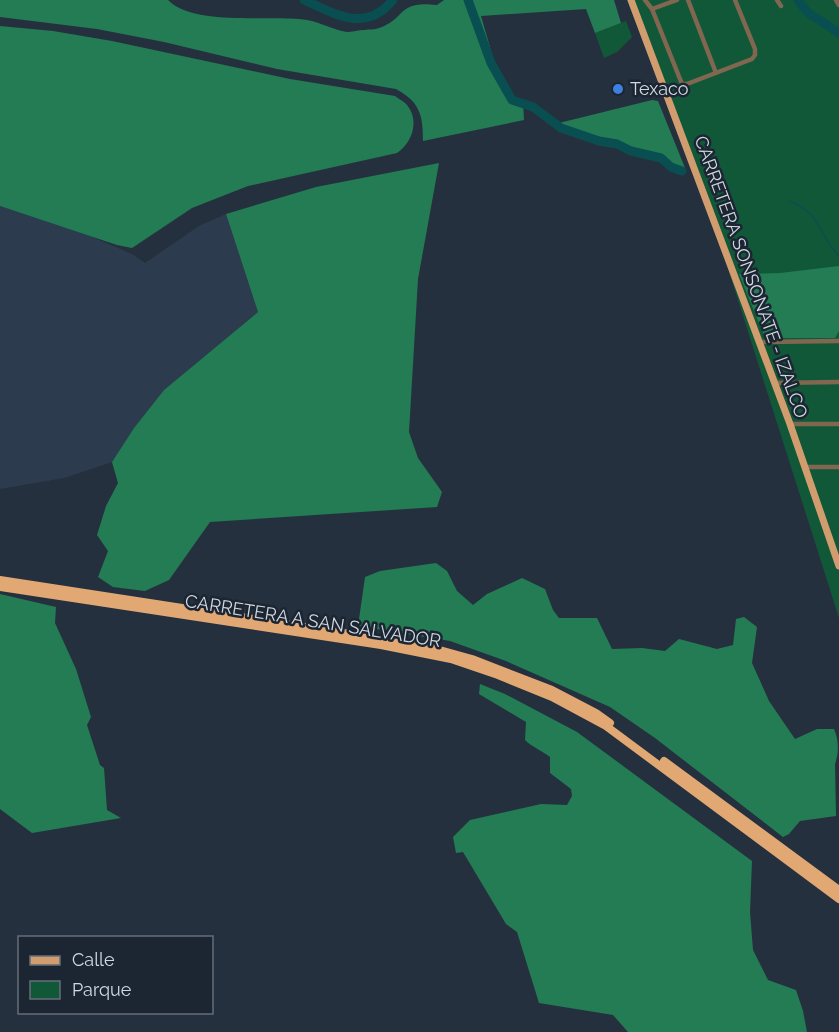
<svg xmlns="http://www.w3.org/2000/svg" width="839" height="1032" font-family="Raleway,sans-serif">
<rect width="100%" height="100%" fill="#25303e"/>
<path fill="#2c3b4e" d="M0,206L83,233L132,254L145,263L199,226L226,214L258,312L164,390L134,428L112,462L64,478L0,489Z"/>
<path fill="#115839" d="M627,0H839V618L717,234Z
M626,21L632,37L617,52L604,58L595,33Z"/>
<path fill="#237c54" d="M0,0H168C194,27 271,14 307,20C320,22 333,30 347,32C352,32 359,30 365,30C369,29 375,30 379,28C407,18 397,0 437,5L444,0H614L621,23L595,33L586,9L481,16L494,61L514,98L523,101L524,120L423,141C423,115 420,102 396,89L277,69L164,42L97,29L0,17Z
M0,26L53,31L112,41L290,79L395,96C399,99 405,102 407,105C420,121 412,143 397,153L248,186L192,208L132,248L117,245L0,206Z
M652,100L658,101L685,168L672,165L662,156L632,150L617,143L599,140L559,123Z
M439,163L418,279L409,432L418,458L442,492L437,507L210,522L169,580L145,591L113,587L98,577L108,551L97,535L106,506L118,483L112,462L134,428L164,390L258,312L226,214L316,187Z
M839,266V331L835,338H765L739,274L780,273Z
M436,563L447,571L457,591L473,605L487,594L522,578L545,589L553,610L559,618H597L612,649L642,648L665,651L679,639L717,649L733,645L736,619L744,617L757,627L752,663L769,701L795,739L817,729H834C839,740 839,753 835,764L836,816L800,821L789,834L783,837L655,738L610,707L506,661L450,641L358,626L365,577L380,571Z
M0,594L56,607L55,623L76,669L91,717L87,725L100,765L104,768L107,810L121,818L32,833L0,809Z
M480,684L505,694L577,732L752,861L750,912L753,950L768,980L796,990L803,1011L807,1032H628L613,1015L539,1003L517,932L506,924L463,852L456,853L453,837L470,820L541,804L567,805L572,796L571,789L550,773V757C541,750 532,747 525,740L526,722L479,694Z"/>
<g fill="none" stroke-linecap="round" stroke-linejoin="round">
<path stroke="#094f52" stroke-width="1.5" d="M789,201C821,212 819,236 839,256"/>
<path stroke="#094f52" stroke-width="9" d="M304,0C337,15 366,33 393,0
M468,0L491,63L512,100L533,107L561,128L599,141L617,144L631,151L661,158L671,167L682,171
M798,0L807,12L839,33"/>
<path stroke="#816750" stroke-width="4.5" d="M645,0L652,9L682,84H687L752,59L755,55V49L735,0
M688,0L716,73
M777,0L781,6
M836,0L839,5
M652,9L677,0
M759,342L839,341
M775,383L839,382
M790,424H839
M805,467H839"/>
<path stroke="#d29d6e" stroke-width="7" d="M631,0L790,424L839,566"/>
<path stroke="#e2a874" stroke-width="8" d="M0,580L338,632L436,649L472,659L552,690L596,713L610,723
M0,587L381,645L451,659L498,675L552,697L606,726L839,899
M664,761L839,890"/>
</g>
<circle fill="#3f7fe0" stroke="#1c2633" stroke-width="2" cx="618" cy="89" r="6"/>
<g text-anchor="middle" stroke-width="5" stroke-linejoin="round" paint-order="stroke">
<g font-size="18" fill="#d1d8e1" stroke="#1c2633" text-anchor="start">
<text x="630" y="95">Texaco</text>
</g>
<g font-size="18" fill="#d1d8e1" stroke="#1c2633">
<text transform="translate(751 277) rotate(70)" y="6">CARRETERA SONSONATE - IZALCO</text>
<text transform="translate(313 621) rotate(9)" y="6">CARRETERA A SAN SALVADOR</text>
</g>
</g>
<rect x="18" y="936" width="195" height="78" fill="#1c2633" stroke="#646d79" stroke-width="1.5"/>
<rect x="30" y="956" width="30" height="9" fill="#d29d6e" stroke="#646d79" stroke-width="1.5"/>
<text x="72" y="966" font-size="18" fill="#d1d8e1">Calle</text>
<rect x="30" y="981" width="30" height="18" fill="#115839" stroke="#646d79" stroke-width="1.5"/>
<text x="72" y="996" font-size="18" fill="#d1d8e1">Parque</text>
</svg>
